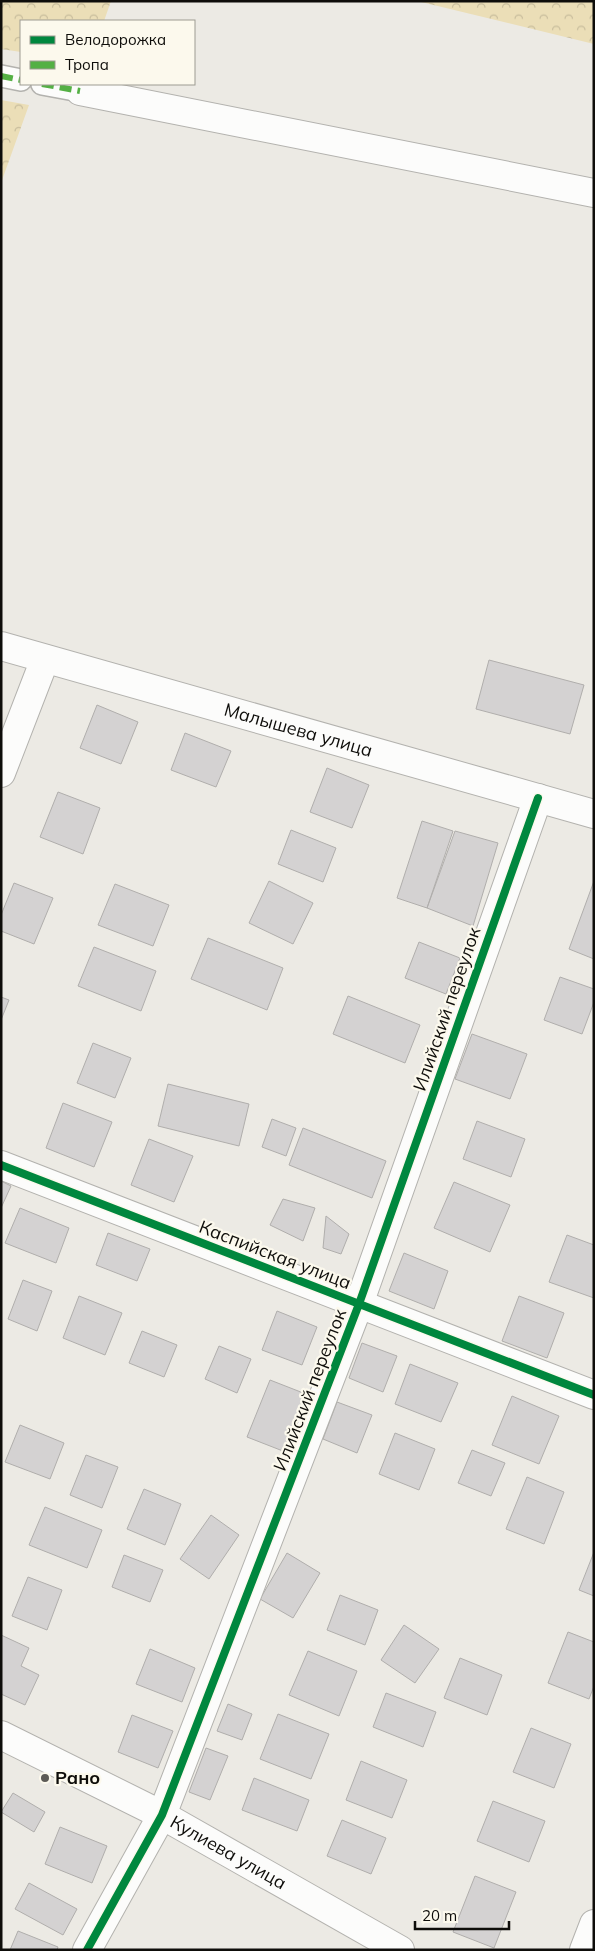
<svg xmlns="http://www.w3.org/2000/svg" width="595" height="1951" font-family="Mulish,sans-serif">
<defs>
<pattern id="forest-crowns" width="20" height="18" patternUnits="userSpaceOnUse" patternTransform="scale(1.25)"><rect width="20" height="18" fill="#ebdeb7"/><path d="M2 6a3 3 0 1 1 6 0M12 15a3 3 0 1 1 6 0" fill="none" stroke="#c8bd9c"/></pattern>
</defs>
<rect width="100%" height="100%" fill="#eceae4"/>
<path fill="url(#forest-crowns)" d="M1,1H111L104,21H21V52L1,49Z
M417,1H594V44Z
M1,100L29,105L1,183Z"/>
<path fill="#d4d2d2" stroke="#b0aeac" d="M489,660L584,685L570,734L476,709Z
M97,705L138,722L121,764L80,748Z
M185,733L231,751L216,787L171,770Z
M327,768L369,785L352,828L310,812Z
M58,792L100,808L83,854L40,837Z
M422,821L453,831L427,908L397,898Z
M291,830L336,848L323,882L278,864Z
M455,831L498,843L473,926L427,908Z
M269,881L313,903L293,944L249,923Z
M594,881V959L569,949Z
M14,883L53,898L34,944L1,931V915Z
M115,884L169,905L153,946L98,925Z
M208,938L283,968L267,1010L191,979Z
M419,942L460,958L446,994L405,978Z
M94,947L156,971L141,1011L78,986Z
M560,977L594,989V1002L582,1034L544,1020Z
M348,996L420,1025L405,1063L333,1034Z
M1,997L9,1000L1,1020Z
M472,1034L527,1054L510,1099L455,1079Z
M93,1043L131,1058L115,1098L77,1083Z
M168,1084L249,1104L239,1146L158,1126Z
M63,1103L112,1122L94,1167L46,1148Z
M272,1119L296,1128L286,1156L262,1147Z
M477,1121L525,1139L511,1177L463,1159Z
M303,1128L386,1161L372,1198L289,1165Z
M149,1139L193,1156L174,1202L131,1185Z
M1,1181L11,1186L1,1208Z
M454,1182L510,1205L490,1252L434,1228Z
M283,1199L315,1208L303,1241L270,1225Z
M20,1208L69,1228L56,1263L5,1243Z
M326,1216L349,1234L341,1254L323,1248Z
M108,1233L150,1249L137,1281L96,1265Z
M567,1235L594,1245V1298L549,1282Z
M404,1253L448,1271L434,1309L389,1291Z
M23,1280L52,1291L37,1331L8,1319Z
M79,1296L122,1313L105,1355L63,1338Z
M519,1296L564,1313L547,1358L502,1341Z
M277,1311L317,1327L302,1365L262,1350Z
M142,1331L177,1345L164,1377L129,1363Z
M362,1343L397,1356L383,1392L349,1378Z
M219,1346L251,1359L237,1393L205,1379Z
M410,1364L458,1383L441,1422L395,1404Z
M270,1380L311,1396L288,1453L247,1437Z
M512,1396L559,1416L539,1464L492,1445Z
M337,1402L372,1415L357,1453L323,1439Z
M20,1425L64,1443L50,1479L5,1462Z
M395,1433L435,1449L419,1490L379,1474Z
M472,1450L505,1463L491,1496L458,1483Z
M86,1455L118,1467L102,1508L70,1495Z
M527,1477L564,1492L544,1544L506,1529Z
M144,1489L181,1504L165,1545L127,1529Z
M45,1507L102,1530L87,1568L29,1545Z
M211,1515L239,1535L209,1579L180,1559Z
M594,1552V1596L579,1590Z
M287,1553L320,1573L293,1618L260,1599Z
M124,1555L163,1570L150,1602L112,1587Z
M28,1577L62,1590L47,1630L12,1616Z
M340,1595L378,1610L365,1645L327,1630Z
M404,1625L439,1649L415,1683L381,1660Z
M568,1632L594,1642V1686L589,1699L548,1683Z
M1,1635L29,1648L21,1666L39,1675L25,1705L1,1694Z
M150,1649L195,1668L182,1702L136,1684Z
M308,1651L357,1671L339,1716L289,1695Z
M460,1658L502,1675L487,1715L444,1698Z
M386,1693L436,1712L423,1747L373,1727Z
M228,1704L252,1714L242,1740L217,1731Z
M278,1714L329,1734L311,1779L260,1759Z
M132,1715L173,1731L158,1768L118,1752Z
M531,1728L571,1744L554,1788L513,1772Z
M206,1748L228,1756L210,1800L189,1792Z
M361,1761L407,1780L392,1818L346,1800Z
M254,1778L309,1800L297,1831L242,1810Z
M13,1793L45,1812L34,1832L1,1812Z
M493,1801L545,1821L529,1862L477,1841Z
M342,1820L386,1838L371,1874L327,1856Z
M60,1827L107,1846L92,1883L45,1864Z
M475,1876L516,1892L494,1948L453,1932Z
M29,1883L77,1909L63,1935L15,1909Z
M18,1931L58,1947L57,1950H10Z"/>
<g fill="none" stroke-linecap="round" stroke-linejoin="round">
<g stroke="#b3b2ae" stroke-width="24">
<path id="pedestrian" d="M1,76L21,80
M42,84L80,91"/>
</g>
<g stroke="#b3b2ae" stroke-width="30">
<g id="minor">
<path d="M80,91L594,193"/>
<path id="s1" d="M1,646L594,814"/>
<path d="M1,773L45,659"/>
<path d="M1,1165L594,1395"/>
<path id="s2" d="M1,1735L162,1815L400,1950"/>
<path d="M87,1950L162,1815L359,1304L538,798"/>
<path d="M584,1950L594,1924"/>
</g>
</g>
<use href="#pedestrian" stroke="#fcfcfb" stroke-width="21"/>
<use href="#minor" stroke="#fcfcfb" stroke-width="28"/>
<path stroke="#54b044" stroke-width="6" stroke-dasharray="12 6" stroke-linecap="butt" d="M1,76L21,80
M42,84L80,91"/>
<g stroke="#fcf9ed" stroke-width="11">
<path id="cycleway" d="M1,1165L594,1395
M87,1950L162,1815L359,1304L538,798"/>
</g>
<use href="#cycleway" stroke="#00873e" stroke-width="8"/>
</g>
<circle fill="#5c5a56" stroke="#fcf9ed" stroke-width="2" cx="45" cy="1778" r="5"/>
<g text-anchor="middle" stroke-width="4.5" stroke-linejoin="round" paint-order="stroke">
<g font-size="18" fill="#0e0d0a" stroke="#fcf9ed">
<text dy="6" stroke="none"><textPath href="#s1" startOffset="309">Малышева улица</textPath></text>
<text transform="translate(447 1009) rotate(-71)" y="6">Илийский переулок</text>
<text transform="translate(275 1255) rotate(21)" y="6">Каспийская улица</text>
<text transform="translate(310 1390) rotate(-69)" y="6">Илийский переулок</text>
<text dy="6" stroke="none"><textPath href="#s2" startOffset="256">Кулиева улица</textPath></text>
</g>
<g font-size="18" font-weight="bold" fill="#0e0d0a" stroke="#fcf9ed" text-anchor="start">
<text x="55" y="1784">Рано</text>
</g>
</g>
<rect width="595" height="1951" fill="none" stroke="#0e0d0a" stroke-width="5"/>
<rect x="20" y="20" width="175" height="65" fill="#fcf9ed" stroke="#9d9b92"/>
<rect x="30" y="36" width="25" height="8" fill="#00873e" stroke="#9d9b92"/>
<text x="65" y="45" font-size="15" fill="#0e0d0a">Велодорожка</text>
<rect x="30" y="61" width="25" height="8" fill="#54b044" stroke="#9d9b92"/>
<text x="65" y="70" font-size="15" fill="#0e0d0a">Тропа</text>
<path d="M415 1921v8h94v-8" fill="none" stroke="#0e0d0a" stroke-width="2.5"/>
<text x="422" y="1921" font-size="15" fill="#0e0d0a" stroke="#fcf9ed" stroke-width="4" paint-order="stroke">20 m</text>
</svg>
